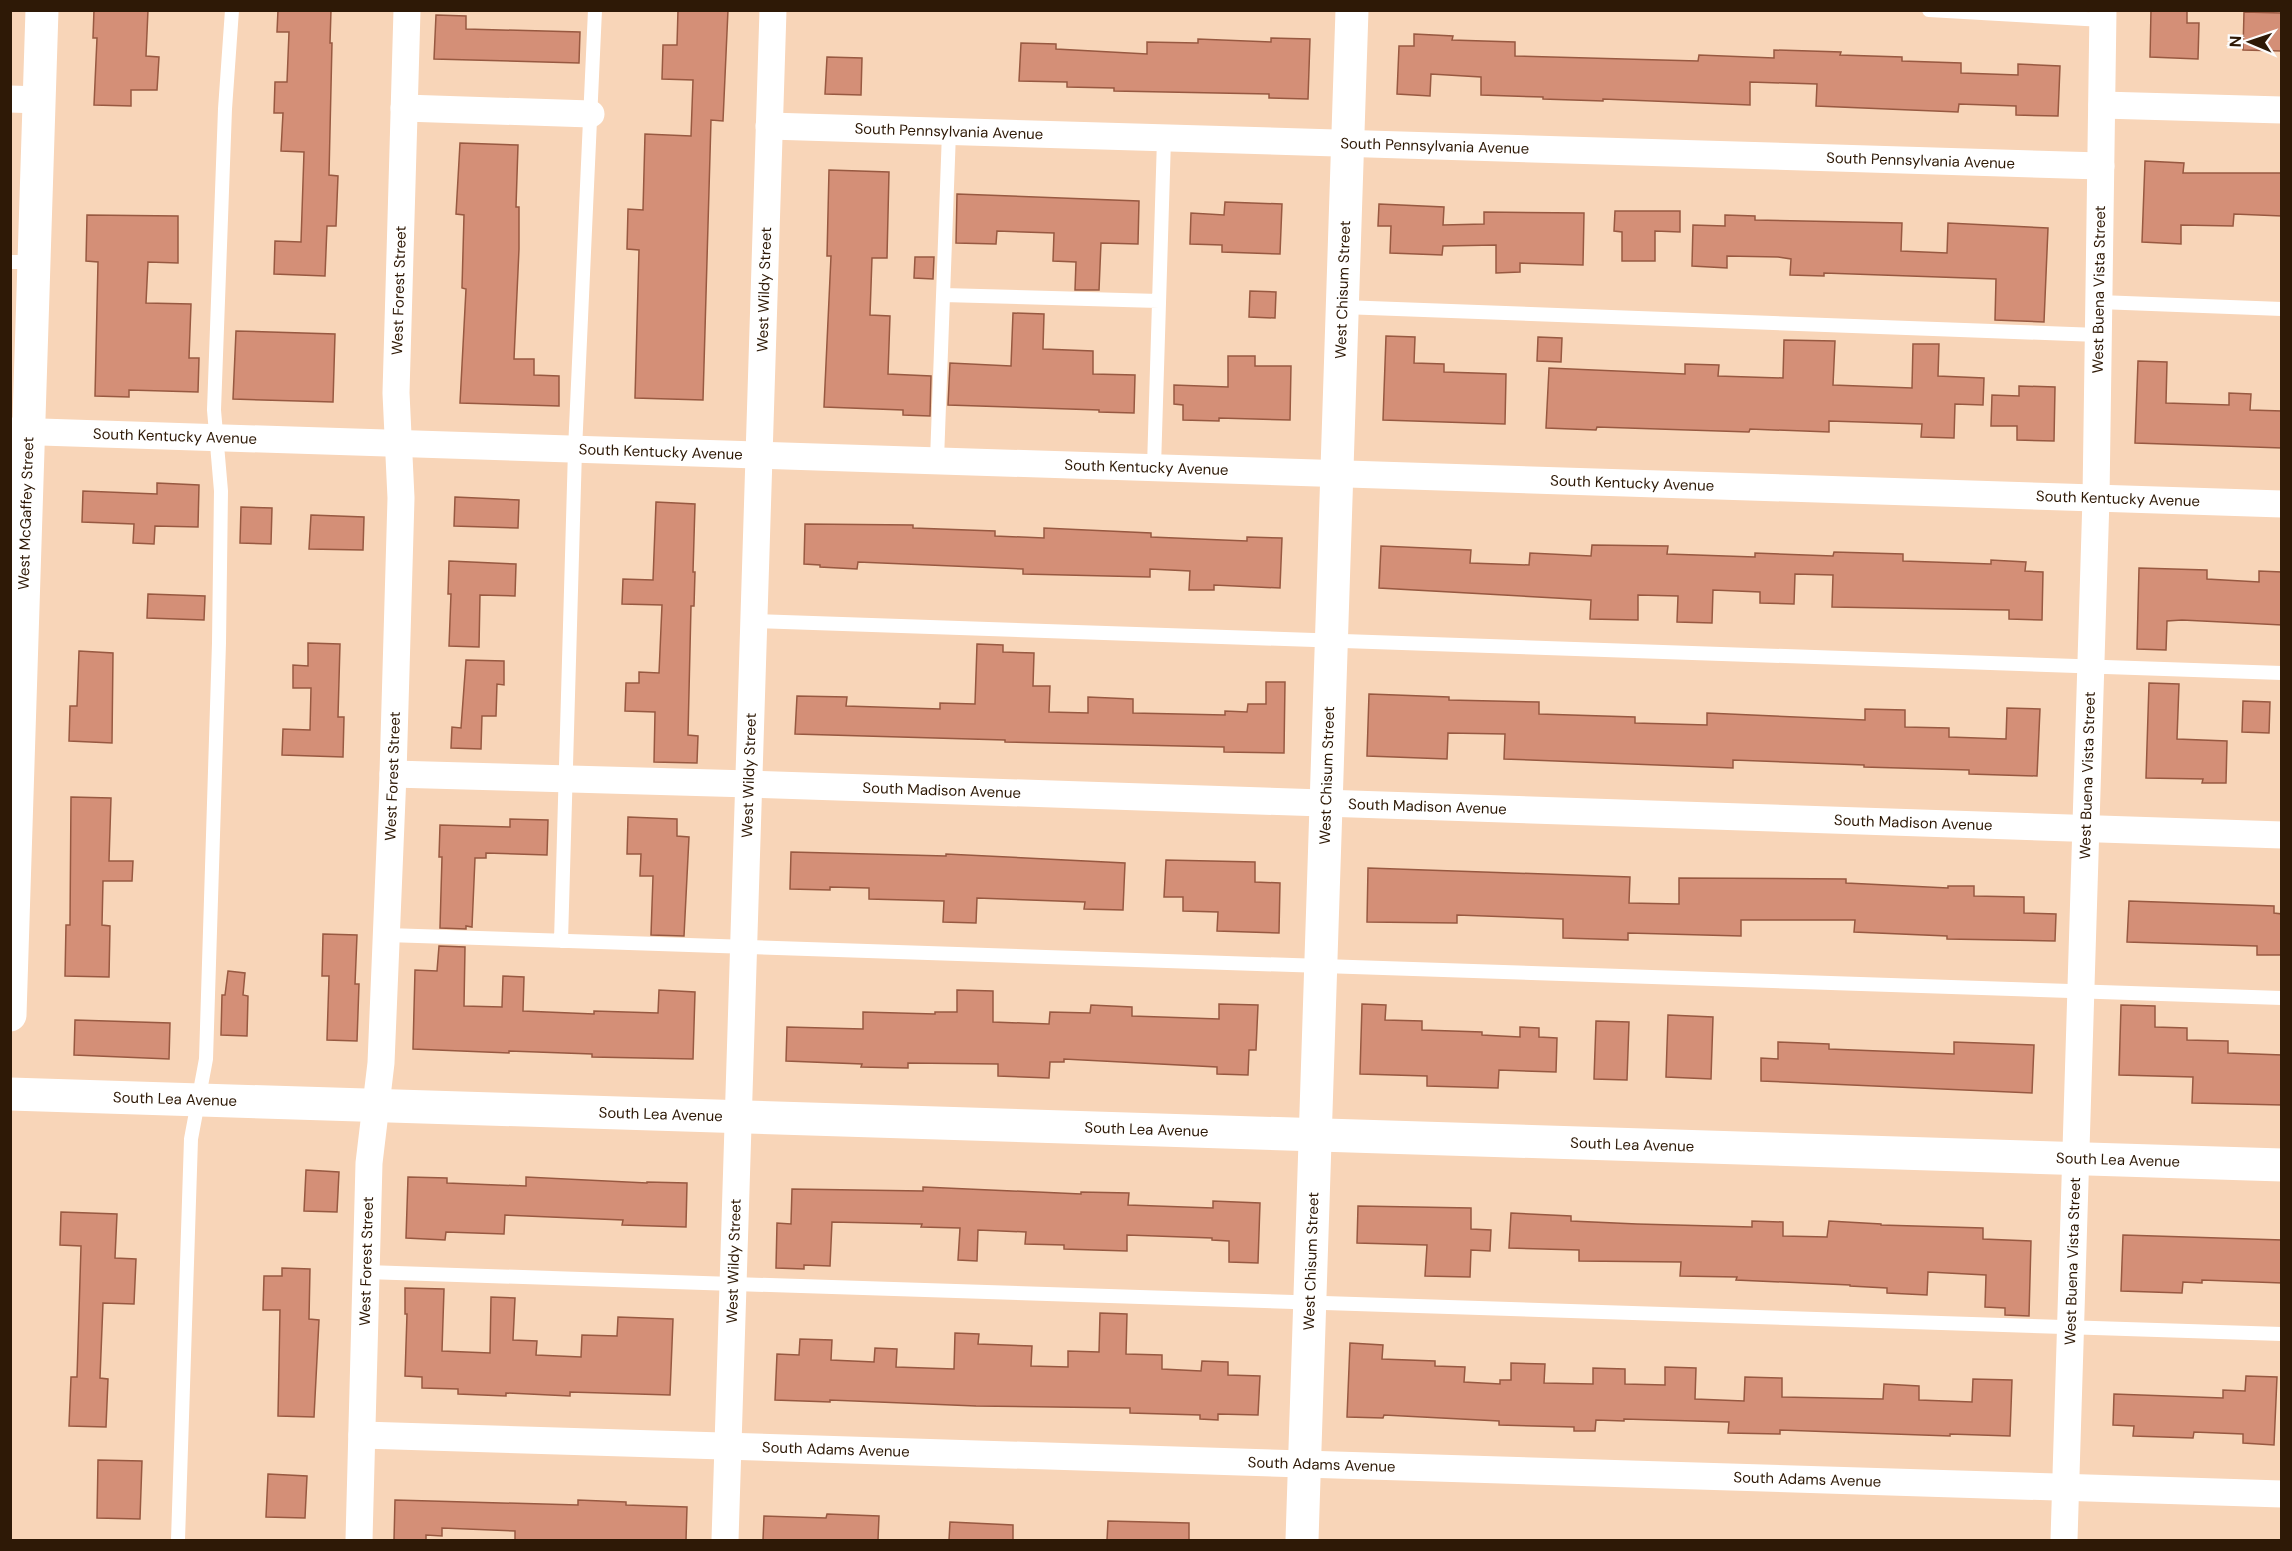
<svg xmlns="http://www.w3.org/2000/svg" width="2292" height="1551" font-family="'DM Sans',sans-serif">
<rect width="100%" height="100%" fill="#f8d5b8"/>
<path fill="#d48f77" stroke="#985941" stroke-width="1.5" d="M94,10H148L146,56L159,57L157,90H131V106L94,105L97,38H93Z
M278,10H331L330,43H332L329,175L338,176L336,226H327L325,276L274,274L275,241L301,242L304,152L281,151L283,113H274L275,82H287L289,32H277Z
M678,10H728L723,121L711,120L703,400L635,398L639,250L627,249L628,209L643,210L645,134L691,136L693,80L662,79L663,45H677Z
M2151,10H2187V23H2199L2198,59L2150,57Z
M2244,12L2282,13V51L2243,50Z
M436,15L466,16V29L580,32L579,63L434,59Z
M1414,34L1453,36L1452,40L1515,42V56L1698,61L1699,55L1774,58V50L1841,52L1840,55L1902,57V61L1961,63V73L2018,75V64L2060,66L2058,116L2016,115V106L1959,104L1958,112L1816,106L1817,84L1750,82V105L1603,99V101L1543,99V97L1481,95V77L1431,74L1430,96L1397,94L1399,46H1414Z
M1271,38L1310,39L1308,99L1269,98V94L1114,91V88L1067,87V82L1019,81L1021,43L1056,44V49L1147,54V42L1198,43V39L1271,42Z
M827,57L862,58L861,95L825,94Z
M460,143L518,145L516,207H519V249L514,359H534V375L559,376V406L460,403L466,289L462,288L464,215L456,214Z
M2145,161L2184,163L2183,173H2282V216L2234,214L2233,226L2181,225V244L2142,242Z
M829,170L889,172L887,258H872L870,315L890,316L888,374L931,376L930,416L903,415V410L824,407L831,256H827Z
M957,194L1139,201L1138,244L1101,243L1099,290H1075L1076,262L1053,261L1054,233L997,231L996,244L956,243Z
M1225,202L1282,204L1280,254L1222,252V245L1190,244L1191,213L1224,215Z
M1379,204L1444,207L1443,225L1484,224V212L1584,213L1583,265L1520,263V272L1496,273V245L1443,246L1442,255L1390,253L1391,226H1378Z
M1615,211H1680V232L1655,231V261H1622V232L1614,231Z
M87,215L178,216V263L148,262L146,303L191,304L189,358H199L198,392L129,390V397L95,396L98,262L86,261Z
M1725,215L1755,216V220L1902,223L1901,251L1947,253L1948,223L2048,228L2044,322L1995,320L1996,279L1824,273V276L1790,275L1791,259L1778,257L1727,256V268L1692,266L1693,225L1725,226Z
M915,257H934L933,279L914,278Z
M1250,291L1276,292L1275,318L1249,317Z
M1013,313L1044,314L1043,349L1093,351V374L1135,375L1134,413L1099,412V410L948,405L950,363L1011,366Z
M236,331L335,334L333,402L233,399Z
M1386,336L1415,337L1414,363L1444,364V372L1506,374L1505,424L1383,420Z
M1538,337L1562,338L1561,362L1537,361Z
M1784,340L1835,341L1833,385L1912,388L1913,344H1939L1938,376L1984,378L1983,405L1955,404L1954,438L1921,437L1922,424L1829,421V432L1750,429L1749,432L1597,427L1596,430L1546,428L1549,368L1685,374V364L1719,365L1718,376L1783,378Z
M1228,356H1255V366H1291L1290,420L1219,418V421L1183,420V405L1174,404V385L1228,387Z
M2138,361L2167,362L2166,403L2229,405V393L2251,394L2250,410L2282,411V448L2135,443Z
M2019,386L2055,387L2054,441L2017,440V426H1991L1992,395L2019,396Z
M157,483L199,485L198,527L155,526L154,544L133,543L134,524L82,522L83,491L157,494Z
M455,497L519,500L518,528L454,526Z
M656,502L695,504L693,572H695L694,606H691L688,735L698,736L697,763L654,762L655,712L625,711L626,683H639V672L659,673L662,605L622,604L623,579L653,580Z
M241,507L272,508L271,544L240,543Z
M311,515L364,517L363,550L309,549Z
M805,524L913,525V528L995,531V536L1044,538V528L1151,533V537L1247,541V537L1282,538L1280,588L1214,585V590H1189L1190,571L1150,569V577L1023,574V569L858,562L857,569L820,567V565L804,564Z
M1592,545L1668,546L1667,554L1755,557V553L1833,556L1834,552L1903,554V561L1991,564V560L2026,562L2025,571L2043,572L2042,620L2009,619V610L1832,607L1833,575L1795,574L1794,604L1760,603V592L1713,590L1712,623L1677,622L1678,596L1638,595V620L1590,619L1591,600L1379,588L1381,546L1471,550L1470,563L1529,565L1530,553L1591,556Z
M449,561L516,564L515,596L480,595L479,647L449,646L451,594H448Z
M2139,568L2207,570V579L2259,582V571L2282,572V625L2182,620L2167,621L2166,650L2137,649Z
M148,594L205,596L204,620L147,618Z
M308,643L340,644L338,717H344L343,757L282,755L283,729L310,730L311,688H293V665L308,666Z
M977,644L1003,645V652L1034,653L1033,686H1050L1049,712L1088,713V697L1133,699V713L1225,715V711L1247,712L1248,704H1266V682H1285L1284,753L1224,752V747L1005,742V740L795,734L797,696L847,697L846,706L940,709V703L975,704Z
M79,651L113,653L112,743L69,741L70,706H77Z
M466,660L504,661V685L497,684L496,716H482L481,749L451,748L452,727L461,728Z
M2149,683L2179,684L2177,739L2227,741L2226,783H2202L2203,779L2146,778Z
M1369,694L1449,697V700L1539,702V714L1635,717V723L1707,725V713L1865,720V709L1905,710V727L1949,728V737L2006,739L2007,708L2040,709L2037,776L1969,774V770L1864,767V765L1733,760V768L1504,759L1505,734L1448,733L1447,759L1367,756Z
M2243,701L2270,702L2269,733L2242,732Z
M71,797L111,798L109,861H133L132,881H103L102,925L110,926L109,977L65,976L66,925H70Z
M628,817L677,819V836L689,837L684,936L651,935L653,876H640L641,854H627Z
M510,819L548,820L547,855L486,853V858H475L472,927L466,926V929L440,928L442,857H439L440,825L510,827Z
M791,852L946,856V854L1125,863L1123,910L1084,909L1085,902L977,898L976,923L943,922L944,901L869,899V888L830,887V890L790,889Z
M1166,860L1255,862V882L1280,883L1279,933L1217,931L1218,912L1183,911V897H1164Z
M1368,868L1630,877L1629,903L1679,904V878L1846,879V883L1948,888V886H1974V896L2024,897V913L2056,914L2055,941L1947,939V936L1854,932L1855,920H1741V936L1628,933V940L1563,938V919L1457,915V923L1367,922Z
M2129,901L2274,906V913L2282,914V955H2257V946L2127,942Z
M323,934L357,935L355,984H359L357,1041L327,1040L329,976H322Z
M439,946L465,947L464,1006L502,1007L503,976L524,977L523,1011L594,1014V1011L658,1013L659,990L695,992L693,1059L592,1057V1054L509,1051V1053L413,1049L415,970L437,971Z
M228,971L245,973L243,995L248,996L247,1036L221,1035L222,995H225Z
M957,990L993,991V1022L1049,1024L1050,1012L1090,1013L1091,1005L1132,1007V1016L1219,1019V1004L1258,1005L1256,1050H1249L1248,1075L1217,1074V1067L1064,1059V1062H1050L1049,1078L998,1076V1064L908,1063V1068L861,1067L862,1064L786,1061L787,1027L863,1029V1012L935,1014V1012H957Z
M1362,1004L1386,1005L1385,1020L1422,1021V1030L1482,1032V1035L1520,1037V1027L1539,1028V1037L1557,1038L1556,1072L1499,1070L1498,1088L1427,1086V1076L1360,1074Z
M2121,1005L2155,1006V1027L2187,1028V1040L2228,1041V1053L2282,1055V1105L2192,1103L2193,1077L2119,1075Z
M1668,1015L1713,1017L1711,1079L1666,1077Z
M75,1020L170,1023L169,1059L74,1055Z
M1596,1021L1629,1022L1627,1080L1594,1079Z
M1778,1042L1829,1044V1049L1954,1054V1042L2034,1045L2032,1093L1761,1081V1058L1778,1059Z
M306,1170L339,1172L337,1212L304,1211Z
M408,1177L447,1178V1183L526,1186V1177L647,1183V1182L687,1183L686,1227L622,1225L623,1220L505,1215L504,1234L446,1232L445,1240L406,1238Z
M923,1187L1081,1194V1192L1129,1193L1128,1205L1213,1208V1201L1260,1203L1258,1263L1229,1262V1241L1212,1240V1238L1127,1235V1251L1064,1249V1245L1025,1244L1026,1232L978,1230L977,1261L958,1260L960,1228L921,1227L922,1224L832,1222L830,1266L804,1265V1269L776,1268L777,1223L791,1224L792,1189L923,1191Z
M1358,1206L1471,1208V1229L1491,1230L1490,1251L1471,1250L1470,1277L1425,1276L1427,1245L1357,1243Z
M61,1212L117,1214L115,1258L136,1259L134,1304L103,1303L100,1378L108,1379L106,1427L69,1426L71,1377H77L81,1246L60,1245Z
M1511,1213L1571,1216V1221L1637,1224L1752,1227V1221L1783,1222V1236L1827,1237L1829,1221L1881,1224V1225L1983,1228V1239L2031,1241L2029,1316L2005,1315V1308L1985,1307L1986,1275L1928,1272L1927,1295L1887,1293V1288L1850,1286V1285L1736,1280L1737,1277L1680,1276L1681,1262L1579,1261V1250L1509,1248Z
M2123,1235L2282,1240V1283L2202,1280V1283L2183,1282L2182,1293L2121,1291Z
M282,1268L310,1269L309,1319L319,1320L314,1417L278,1416L280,1310H263L264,1276H282Z
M405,1288L444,1289L442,1351L490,1353L491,1297L515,1298L513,1340L537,1341L536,1355L581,1357L582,1335L617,1336L618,1317L673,1319L670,1395L570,1392V1396L506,1393V1396L458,1394V1389L422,1388V1377L405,1376L407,1314H405Z
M1100,1313L1127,1314L1126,1354L1162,1355V1369L1201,1371L1202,1361L1228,1362V1375L1260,1376L1258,1415L1218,1414V1420L1200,1419V1415L1130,1413V1408L976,1406L830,1400V1402L775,1400L777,1354L799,1355L800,1339L832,1340L831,1360L874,1362L875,1348L897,1349L896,1367L954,1369L955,1333L979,1334L978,1344L1032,1346L1031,1366L1068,1367V1351L1099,1352Z
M1350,1343L1383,1345L1382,1359L1435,1361V1366L1465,1367L1464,1382L1500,1384V1380H1511V1363L1545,1364L1544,1383L1593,1384V1368L1625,1369V1384L1665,1385V1367L1696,1368L1695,1399L1744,1401L1745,1377L1782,1378V1397L1883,1399L1884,1384L1919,1386V1400L1972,1402L1973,1379L2012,1380L2010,1436L1950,1434V1436L1780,1430V1434L1728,1433L1729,1422L1624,1419V1421L1596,1420L1595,1431H1574V1427L1499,1425V1421L1384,1415L1383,1418L1347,1417Z
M2246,1376L2277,1377L2274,1445L2243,1443V1434L2194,1432L2193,1438L2133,1436L2134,1426L2113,1425L2114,1394L2223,1398V1390L2245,1391Z
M98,1460L142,1461L140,1519L97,1518Z
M268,1474L307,1476L305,1518L266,1517Z
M395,1500L578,1505V1500L626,1502V1505L687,1507L686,1540H515V1531L442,1528V1536L426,1535V1540H394Z
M827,1514L879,1516L878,1540H763L764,1516L826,1518Z
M1108,1521L1189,1523V1540H1107Z
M950,1522L1013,1525V1540H949Z"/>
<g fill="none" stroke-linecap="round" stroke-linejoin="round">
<path stroke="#fff" stroke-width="14" d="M1929,10L2103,20
M10,262H35
M943,295L1159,301
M2099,302L2282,309
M1342,307L2098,335
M937,460L949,132
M1154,467L1164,139
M754,621L2282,673
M387,935L2282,998
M561,941L575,450L595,10
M366,1272L2282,1334
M178,1540L191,1139L206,1059L219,643L221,491L214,410L225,109L232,10"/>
<g stroke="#fff" stroke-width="27">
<path d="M10,99L40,100"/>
<path d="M2102,105L2282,110"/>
<path d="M404,108L591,114"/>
<path id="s1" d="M769,126L2101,166"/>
<path id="s2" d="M10,431L2282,504"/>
<path id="s3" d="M393,774L750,784L2282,835"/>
<path id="s4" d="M362,1435L2282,1494"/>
<path id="s5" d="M359,1540L369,1163L381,1063L393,774L401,498L396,393L407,10"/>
<path id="s6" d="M725,1540L773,10"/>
<path id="s7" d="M2064,1540L2096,498L2103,10"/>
</g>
<g stroke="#fff" stroke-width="33">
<path id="s8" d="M10,1015L42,10"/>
<path id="s9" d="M10,1094L2282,1165"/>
<path id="s10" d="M1302,1540L1352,10"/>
</g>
</g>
<g text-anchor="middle" stroke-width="4.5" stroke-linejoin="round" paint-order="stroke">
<g font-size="15" fill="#2e1906" stroke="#fdfdfd">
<text dy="5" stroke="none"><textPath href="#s1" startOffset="180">South Pennsylvania Avenue</textPath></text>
<text dy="5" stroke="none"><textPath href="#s1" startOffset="666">South Pennsylvania Avenue</textPath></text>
<text dy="5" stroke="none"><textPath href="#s1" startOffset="1152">South Pennsylvania Avenue</textPath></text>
<text dy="5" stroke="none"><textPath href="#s5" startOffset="1251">West Forest Street</textPath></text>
<text dy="5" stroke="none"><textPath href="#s6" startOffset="1251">West Wildy Street</textPath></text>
<text dy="5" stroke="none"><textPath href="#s10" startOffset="1251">West Chisum Street</textPath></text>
<text dy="5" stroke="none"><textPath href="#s7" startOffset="1251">West Buena Vista Street</textPath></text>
<text dy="5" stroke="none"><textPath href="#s2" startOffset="165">South Kentucky Avenue</textPath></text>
<text dy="5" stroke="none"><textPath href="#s2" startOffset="651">South Kentucky Avenue</textPath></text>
<text dy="5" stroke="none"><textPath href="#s2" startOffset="1137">South Kentucky Avenue</textPath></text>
<text dy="5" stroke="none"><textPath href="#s2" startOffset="1623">South Kentucky Avenue</textPath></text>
<text dy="5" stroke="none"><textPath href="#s2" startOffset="2109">South Kentucky Avenue</textPath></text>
<text dy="5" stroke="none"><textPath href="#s8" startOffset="502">West McGaffey Street</textPath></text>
<text dy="5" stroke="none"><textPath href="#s10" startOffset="765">West Chisum Street</textPath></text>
<text dy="5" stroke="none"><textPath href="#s5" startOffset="765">West Forest Street</textPath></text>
<text dy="5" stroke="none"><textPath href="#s6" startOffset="765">West Wildy Street</textPath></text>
<text dy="5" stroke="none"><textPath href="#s7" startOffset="765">West Buena Vista Street</textPath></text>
<text dy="5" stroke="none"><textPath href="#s3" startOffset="549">South Madison Avenue</textPath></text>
<text dy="5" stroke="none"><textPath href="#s3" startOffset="1035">South Madison Avenue</textPath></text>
<text dy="5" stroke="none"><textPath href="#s3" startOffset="1521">South Madison Avenue</textPath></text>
<text dy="5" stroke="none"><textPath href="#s9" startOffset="165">South Lea Avenue</textPath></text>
<text dy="5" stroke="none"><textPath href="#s9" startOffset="651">South Lea Avenue</textPath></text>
<text dy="5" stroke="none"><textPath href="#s9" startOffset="1137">South Lea Avenue</textPath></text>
<text dy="5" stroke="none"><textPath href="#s9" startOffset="1623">South Lea Avenue</textPath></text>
<text dy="5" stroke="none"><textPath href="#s9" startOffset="2109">South Lea Avenue</textPath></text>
<text dy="5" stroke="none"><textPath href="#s5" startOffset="279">West Forest Street</textPath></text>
<text dy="5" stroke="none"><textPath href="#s6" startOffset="279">West Wildy Street</textPath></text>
<text dy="5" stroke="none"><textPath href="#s10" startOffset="279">West Chisum Street</textPath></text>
<text dy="5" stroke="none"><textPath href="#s7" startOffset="279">West Buena Vista Street</textPath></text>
<text dy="5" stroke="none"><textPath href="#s4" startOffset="474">South Adams Avenue</textPath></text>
<text dy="5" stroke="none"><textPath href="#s4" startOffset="960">South Adams Avenue</textPath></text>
<text dy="5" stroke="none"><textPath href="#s4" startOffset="1446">South Adams Avenue</textPath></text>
</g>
</g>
<rect width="2292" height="1551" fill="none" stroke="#2e1906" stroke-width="24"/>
<g transform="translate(2250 42) rotate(272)" stroke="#fdfdfd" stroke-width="4.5" paint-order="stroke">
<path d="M0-4.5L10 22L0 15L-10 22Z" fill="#2e1906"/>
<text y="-9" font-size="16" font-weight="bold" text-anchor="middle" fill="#2e1906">N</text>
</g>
</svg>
